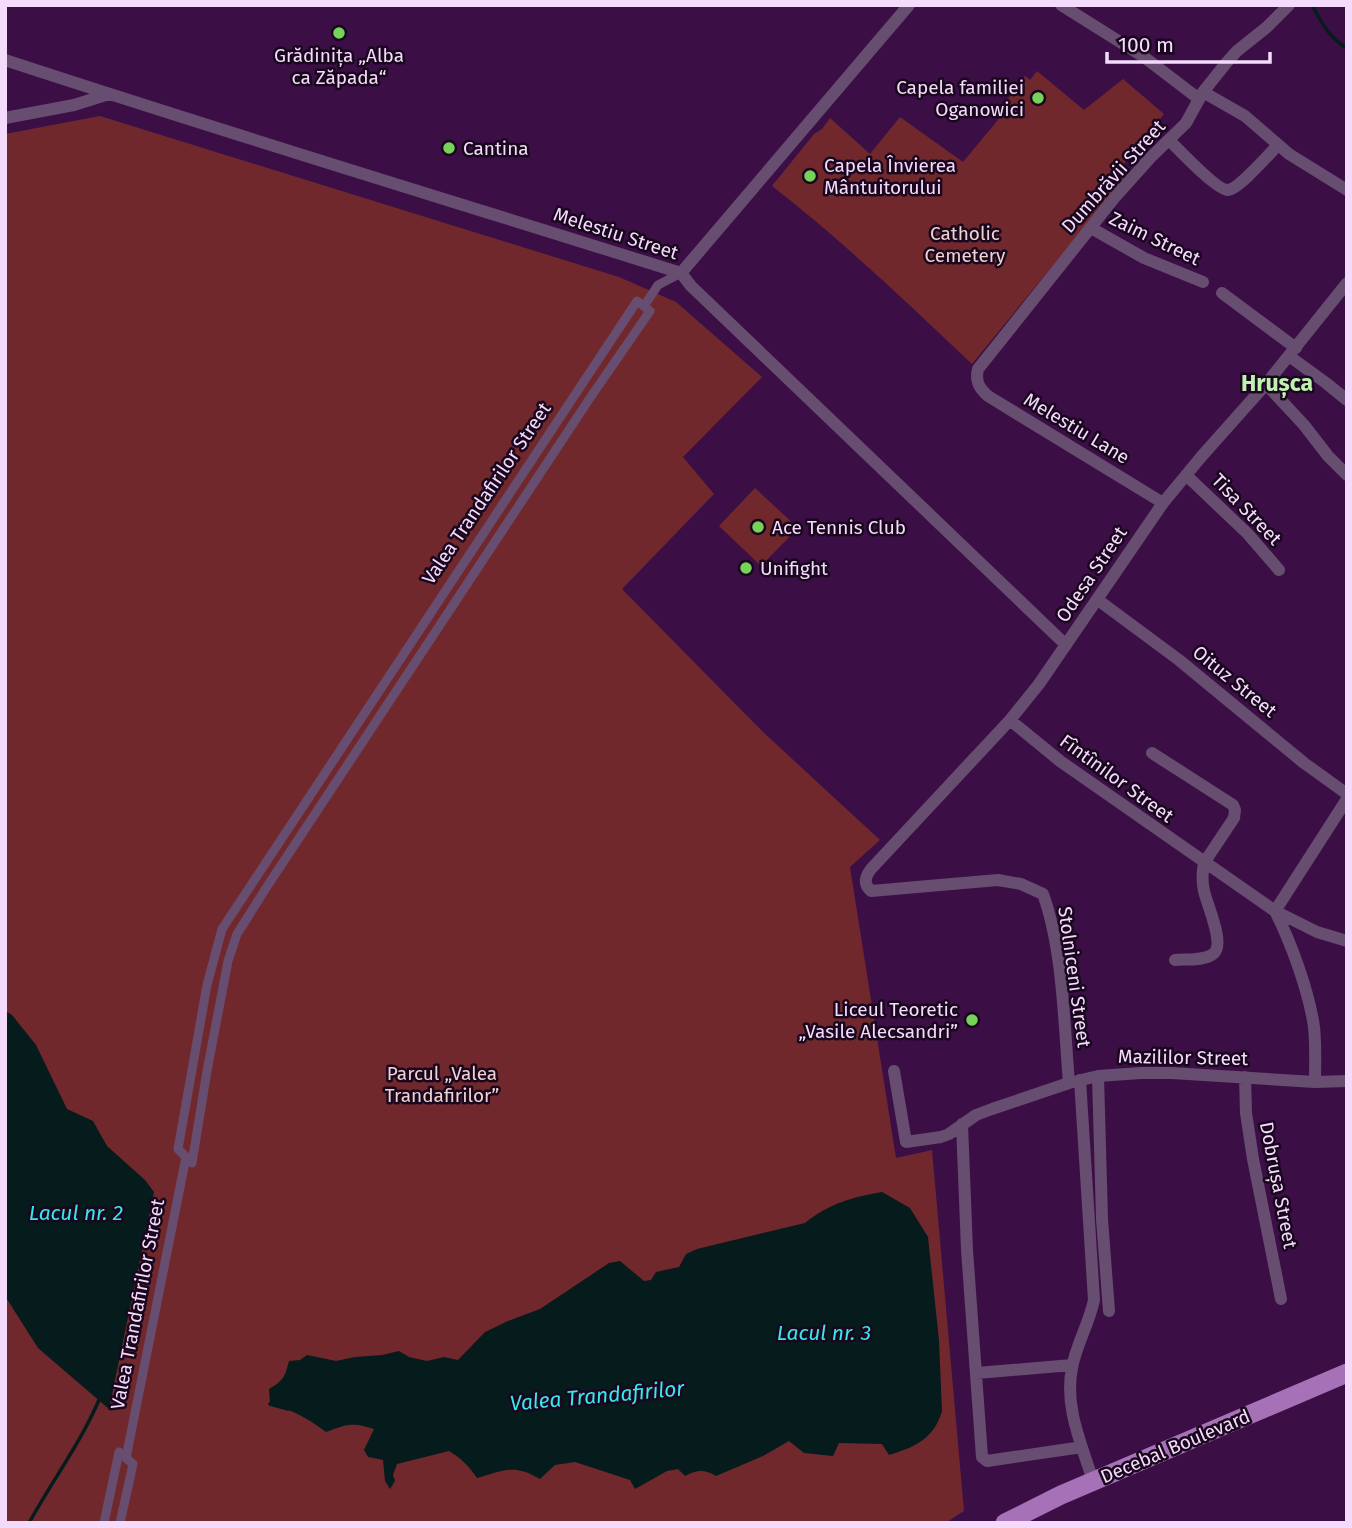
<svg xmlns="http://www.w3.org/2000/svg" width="1352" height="1528" font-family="'Fira Sans',sans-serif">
<rect width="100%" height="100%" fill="#3b0f46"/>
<path fill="#70282d" d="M1037,71L1084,110L1123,79L1164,114L1119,170L1127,175L972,364C907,303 843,241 772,186L814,134L822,129L830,118L870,154L900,117L963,162L1002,115L999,111L1025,76L1030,80Z
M100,116L619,277L676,302L762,377L683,457L714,494L622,589L763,732L880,840L850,867L896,1158L932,1150L964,1511L945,1523H5V134Z
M755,488L798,528L761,566L719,526Z"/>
<path fill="#061b1c" d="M5,1011L12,1015L36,1045L67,1109L93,1121L107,1146L145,1180L154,1192L109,1409L38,1348L5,1296Z
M882,1192L910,1208L928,1237L939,1340L942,1411C934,1439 915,1447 889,1455L882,1444L839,1443L833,1456L804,1453L789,1441L763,1456L716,1476C704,1469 697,1470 685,1476L678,1469L667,1471L635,1489L630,1480L575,1462L555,1465L540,1479C514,1464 505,1470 477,1478C469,1466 461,1458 449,1451L397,1464L393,1475L395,1481L390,1489L385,1481L383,1460L368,1457L364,1450L374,1429C352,1422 347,1424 326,1432C307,1418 293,1410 270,1404L269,1389C283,1381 285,1377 289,1361L300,1360L307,1355L336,1361L355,1357L382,1355L399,1351L409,1357L427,1361L444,1357L458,1360L485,1332L508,1321L540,1309L609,1263L620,1261L644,1281L651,1280L656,1272L679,1267L686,1254L697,1249L805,1223C828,1204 853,1197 882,1192Z"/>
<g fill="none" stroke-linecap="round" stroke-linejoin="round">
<path stroke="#061b1c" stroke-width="3.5" d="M1312,5C1321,22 1330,39 1347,48
M270,1404L288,1409
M29,1523C52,1481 80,1444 99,1400L102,1398"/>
<path stroke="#674d6f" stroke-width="9" d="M637,301L650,311L590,398L268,885L237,934L228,961L207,1071L192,1163L178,1149L207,985L222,929Z
M644,306L658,285L681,273
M126,1458L186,1157
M104,1523L119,1452L133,1464L120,1523"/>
<path stroke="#674d6f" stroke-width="12" d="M1061,5L1144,57L1199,99
M5,60C230,134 456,202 681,273L691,286L1066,645
M1203,92L1245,116L1289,154L1347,190
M5,118L74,105L109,94
M1169,140C1178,149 1218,191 1228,190C1239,189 1269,154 1278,145
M1091,228L1144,258L1203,282
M681,273L909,5
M1222,293L1296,348
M1289,356L1326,383L1347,400
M1266,384L1304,425L1328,456L1347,475
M1186,475L1248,534L1279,570
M1163,503L988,396C979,388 975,381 978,369L1115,197L1151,157L1186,123L1203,92L1227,62L1237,51L1267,27L1289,5
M1098,600L1179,660L1304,763L1347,794
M1010,720L1060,761L1275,911L1317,932L1347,941
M1152,753L1233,805L1235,810L1234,818L1204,863C1202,873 1202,882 1204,891C1207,905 1226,945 1213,954C1204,961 1186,959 1175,960
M894,1071L906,1142L941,1137L949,1134L976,1115L992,1109L1069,1083L1098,1076L1141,1073H1172L1315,1082L1347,1081
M1098,1076L1102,1219L1109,1311
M1245,1077L1246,1113L1253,1159L1281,1299
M1080,1080L1094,1300C1089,1324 1076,1345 1072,1368C1064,1407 1082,1445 1093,1481
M1315,1082C1315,1064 1316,1045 1314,1027C1309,992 1291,942 1275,911L1347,799
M1069,1083C1064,1024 1063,949 1043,894L1021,884L998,880L871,891C863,884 865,877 871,869L1010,720L1039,684L1163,503L1201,457L1266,384L1347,283
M962,1124L967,1250L982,1457L987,1461L1082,1447
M977,1373L1072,1365"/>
<path stroke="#a771b7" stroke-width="19" d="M1005,1523L1061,1495L1347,1373"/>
</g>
<g fill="#77d259" stroke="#19071e" stroke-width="2.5">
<circle cx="339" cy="33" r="7"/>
<circle cx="1038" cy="98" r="7"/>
<circle cx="449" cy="148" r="7"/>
<circle cx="810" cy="176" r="7"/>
<circle cx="758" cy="527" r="7"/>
<circle cx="746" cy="568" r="7"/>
<circle cx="972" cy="1020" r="7"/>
</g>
<g text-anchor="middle" stroke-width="5" stroke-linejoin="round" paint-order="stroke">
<g font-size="19" fill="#f4dbfb" stroke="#19071e" text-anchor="start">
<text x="339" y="62" text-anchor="middle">Grădinița „Alba<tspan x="339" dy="22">ca Zăpada“</tspan></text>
<text x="1024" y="94" text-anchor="end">Capela familiei<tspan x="1024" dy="22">Oganowici</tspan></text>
<text x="463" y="155">Cantina</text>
<text x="824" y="172">Capela Învierea<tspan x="824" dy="22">Mântuitorului</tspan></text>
<text x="772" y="534">Ace Tennis Club</text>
<text x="760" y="575">Unifight</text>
<text x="958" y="1016" text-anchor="end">Liceul Teoretic<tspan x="958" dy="22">„Vasile Alecsandri”</tspan></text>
</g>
<g font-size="19" fill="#f4dbfb" stroke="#19071e">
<text transform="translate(1113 176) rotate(-48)" y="7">Dumbrăvii Street</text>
<text transform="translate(616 233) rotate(18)" y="7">Melestiu Street</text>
<text transform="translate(1155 238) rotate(26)" y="7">Zaim Street</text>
<text transform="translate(1077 428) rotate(31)" y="7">Melestiu Lane</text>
<text transform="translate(486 493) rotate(-56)" y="7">Valea Trandafirilor Street</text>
<text transform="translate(1247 509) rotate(46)" y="7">Tisa Street</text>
<text transform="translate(1091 574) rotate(-56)" y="7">Odesa Street</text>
<text transform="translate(1235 681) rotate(39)" y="7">Oituz Street</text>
<text transform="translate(1117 778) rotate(36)" y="7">Fîntînilor Street</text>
<text transform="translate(1075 977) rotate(82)" y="7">Stolniceni Street</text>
<text transform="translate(1183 1057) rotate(1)" y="7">Mazililor Street</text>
<text transform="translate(1279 1185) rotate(79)" y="7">Dobrușa Street</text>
<text transform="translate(137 1304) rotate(-79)" y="7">Valea Trandafirilor Street</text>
<text transform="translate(1175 1446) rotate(-23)" y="7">Decebal Boulevard</text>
</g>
<g font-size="19" fill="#f0d2d1" stroke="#19071e">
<text x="965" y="240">Catholic<tspan x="965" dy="22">Cemetery</tspan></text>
<text x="442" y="1080">Parcul „Valea<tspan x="442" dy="22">Trandafirilor”</tspan></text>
</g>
<g font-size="21" font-style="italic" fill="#37e8ef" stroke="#19071e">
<text x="76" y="1220">Lacul nr. 2</text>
<text x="824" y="1340">Lacul nr. 3</text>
<text transform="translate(597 1396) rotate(-5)" y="7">Valea Trandafirilor</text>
</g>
<g font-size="23" font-weight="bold" fill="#bff1b1" stroke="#19071e">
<text x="1277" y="391">Hrușca</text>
</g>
</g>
<rect width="1352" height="1528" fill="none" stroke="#f4dbfb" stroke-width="14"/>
<path d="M1107 52v10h163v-10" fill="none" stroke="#f4dbfb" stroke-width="3.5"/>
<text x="1118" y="52" font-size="21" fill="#f4dbfb" stroke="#19071e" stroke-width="5" paint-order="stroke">100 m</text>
</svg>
